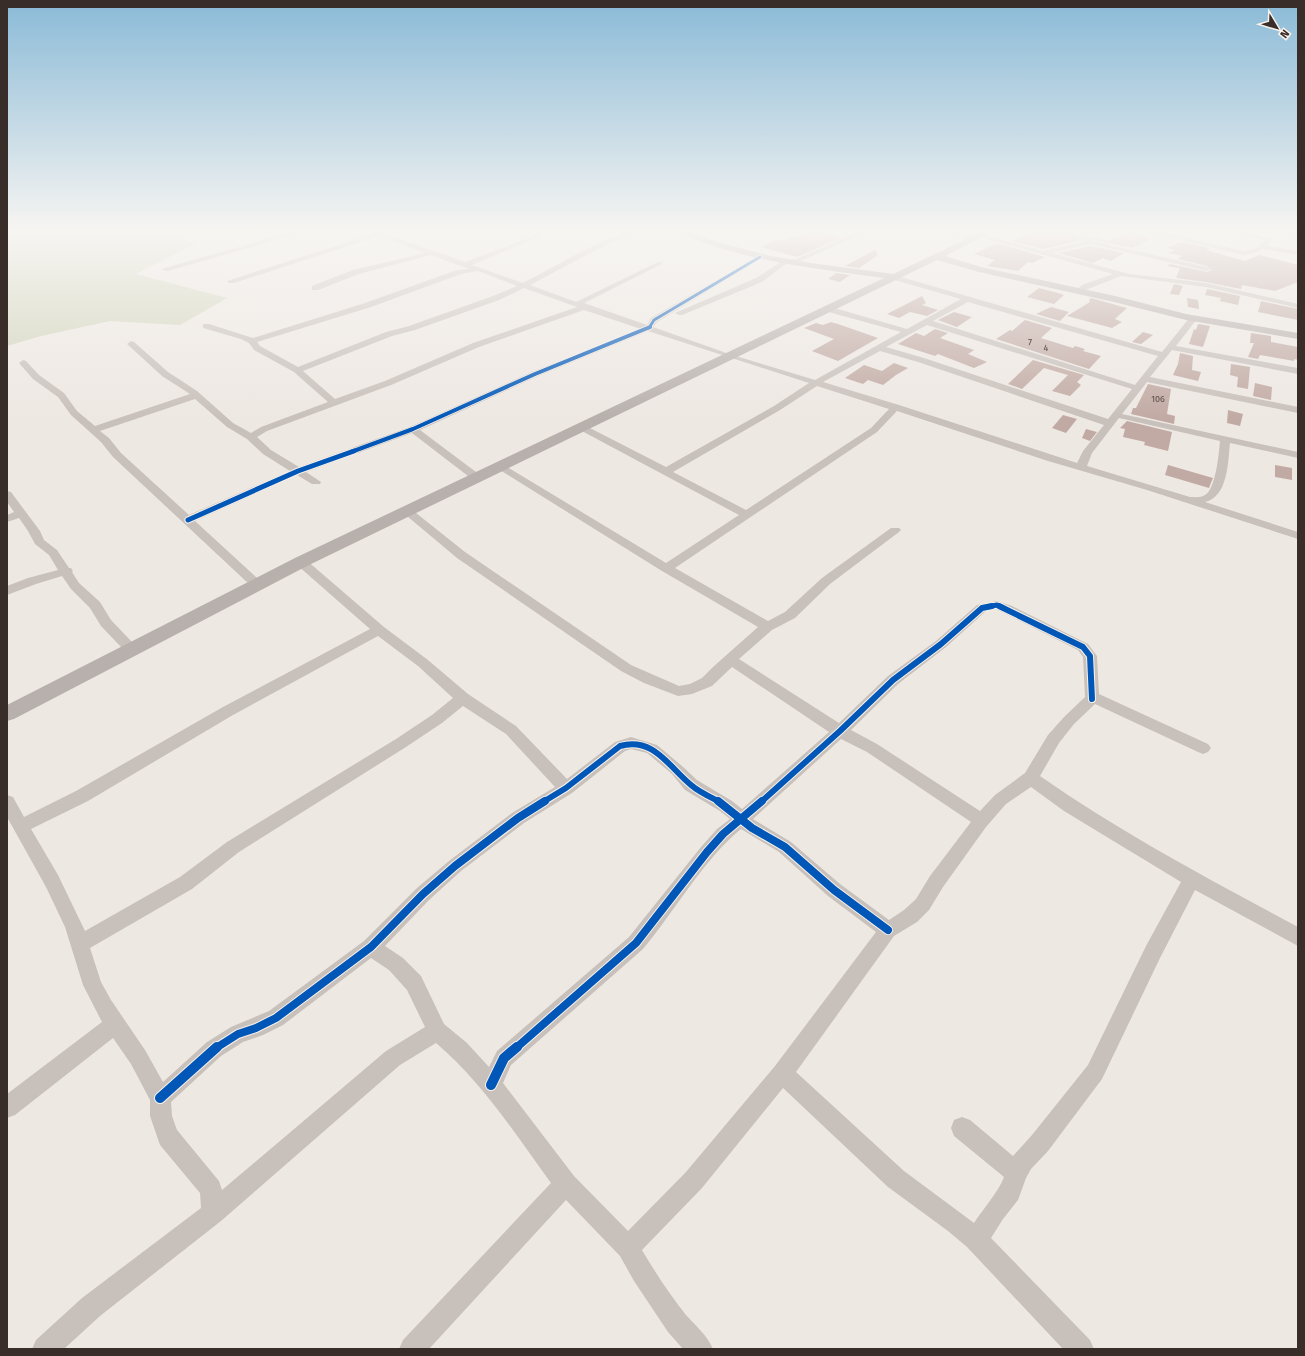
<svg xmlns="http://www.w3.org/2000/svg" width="1305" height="1356" font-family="'Fira Sans',sans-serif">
<rect width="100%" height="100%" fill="#eee8e3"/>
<path fill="#d1d4bc" d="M7,229H166L195,244L136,274L227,298L180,325L110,321L41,336L7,346Z"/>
<path fill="#c2aaa4" d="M804,229H837L827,234L841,238L797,257L761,247L778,239L784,241L791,236L799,238L802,235L798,232Z
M1038,229H1064L1080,234L1078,236L1082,240L1043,249L1012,241Z
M1128,231L1146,236L1144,237L1151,239L1132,248L1094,240L1089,237L1108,241Z
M1181,242L1210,248L1206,250L1245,261L1259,255L1298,265V282L1275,291L1242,285L1241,289L1206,282L1176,278L1180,268L1167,266L1170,264L1207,272L1212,270L1207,266L1178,259L1182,256L1169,253L1175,250L1167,248Z
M995,244L1003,245L1045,257L1032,263L1028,262L1018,271L987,266L995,260L974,254Z
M1091,246L1124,253L1111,261L1103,258L1093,263L1058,253Z
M875,250L878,255L859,268L845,266Z
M836,273H837L850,275L840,282L828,279Z
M1174,284L1183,286L1179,295L1170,294Z
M1039,288L1062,294H1061L1064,295L1054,304L1027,297Z
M1207,289L1240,296L1238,305L1220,301L1221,298L1205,295Z
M922,296L926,303L922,305L938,310L927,316L910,312L899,318L887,314Z
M1091,298L1127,308L1115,319L1122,322L1112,328L1067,316L1090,302L1089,300Z
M1187,298L1198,300L1199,309L1188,307Z
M1261,301L1298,309V320L1258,312Z
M1051,307L1069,312L1060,321L1036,314Z
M954,312L968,316L972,317L957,327L938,320Z
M1025,320L1052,328L1041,338L1073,348L1075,346L1085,349L1083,351L1101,356L1089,369L996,339L1010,330L1012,331Z
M831,322L838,324L878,338L838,361L812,351L834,339L804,328L816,323L823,325Z
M1198,324L1210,326L1203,347L1189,344L1194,329L1196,330Z
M935,329L948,333L940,338L974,350L968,354L987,362L974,368L938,354L935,356L898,344L916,333L924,336Z
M1143,332L1153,335L1141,344L1132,342Z
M1251,333L1271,336V342L1298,347V360L1294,359V361L1260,355L1258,359L1248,357L1254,343H1250Z
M1180,353L1193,356L1192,370L1201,372L1198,381L1173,375L1178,364Z
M1033,360L1084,375L1077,382L1081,385L1070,396L1052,391L1068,375L1044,368L1022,389L1008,384Z
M894,363L908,368L896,375L883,385L868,380L863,384L845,378L864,365L882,371Z
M1231,364L1250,367L1248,389L1237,387L1238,377L1230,375Z
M1255,383L1272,387L1271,400L1253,396Z
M1148,384L1171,389L1167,414L1175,416L1174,424L1131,414L1133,408H1136Z
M1228,410L1243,414L1240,426L1227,423Z
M1063,415L1077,419L1066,433L1052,428Z
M1127,421L1172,432L1168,451L1144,445L1145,442L1123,437L1125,429L1120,428Z
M1086,429L1097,432L1090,441L1082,438Z
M1168,465L1213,478L1210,485L1209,488L1165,475Z
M1275,465L1292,468V480L1275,477Z"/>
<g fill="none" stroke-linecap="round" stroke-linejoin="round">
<path fill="#c8c0bb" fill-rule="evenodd" d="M303,229H314L168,271H165L161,269Z
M362,229H372L465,262L535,235H539V237L472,265L523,283C551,269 616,229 644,229L606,245L530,285L576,302L658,262H662V264L584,303L647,325L651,318L758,256H762V258L657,322L653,327L729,354L815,380L901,332L825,311V307H831L907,329L961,299L891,279L890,277L894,275L1162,352L1190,317H1193L1197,319L1176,346L1298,368V374L1172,350L1150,377L1298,407V413L1147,382L1122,414L1298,452V458L1230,443C1228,462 1228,497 1205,502L1298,532V539L1147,490L1048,461L897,411L877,432L675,568L768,621L785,612L822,578L891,528H899L901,530L899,532L830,584L795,618L772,630L739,659L839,723L888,676L936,641L977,605L997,601L1012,606L1088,644L1097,656L1099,694L1208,744L1211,748L1208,752L1203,754L1198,752L1095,704L1074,724L1059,743L1040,776C1122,833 1210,880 1298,927V946L1195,890L1160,958L1102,1079L1048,1151L1031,1169L1026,1178L1018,1200L1003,1219L991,1238L1090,1340L1094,1349H1063L967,1247L948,1231L888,1187L783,1088L702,1188L642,1250C655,1272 670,1295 686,1315C696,1326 707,1335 713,1349H683L668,1332L634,1281L620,1256L566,1200L429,1349H399L403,1340L551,1183C516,1135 482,1082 436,1043L400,1065L221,1221L100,1316L64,1349H32L36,1340L82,1298L201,1208L200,1193L160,1145L150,1116V1100L131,1064L113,1038L15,1115L7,1118V1094L102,1022L83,985L65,927L46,887L7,817V795L13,797L24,817L76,791L223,707L370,629L297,565L295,562L297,559H305L384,627L428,660L468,694L516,726L567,779L615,742L631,737L657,745L682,766L697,780L732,801L742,809L829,732L732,667L712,686L692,694L678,696L644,683L621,671L457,558L401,511L407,508L411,509L465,552L631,665L679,686L690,684L702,678L713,667L758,627L662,571L495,467L496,465H504L666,563L739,515L580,430L578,428L580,426H586L666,467L774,406L809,383L648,331L538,376L420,430L476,472L477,474L476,476H468L412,433L306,472L321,482L320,484H312L297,475L195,521L257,578L259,581L257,584H249L113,457L101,442L71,415L58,397L33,379L19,363L23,360L26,361L39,375L64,393L77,411L95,426L190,394L162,376L127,344L131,341L134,342L168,372L197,391L233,423L251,433L261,427L328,402L294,372L254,350L249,343L241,339L203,328V324H209L253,338L365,303L457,270L469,269L431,255L359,274L318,290H312V286L353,270L425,253L379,236L234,283H228L227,281L373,234ZM478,271L517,286L493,296L409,326L386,332L298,367L260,346L257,342L371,307L461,274ZM524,288L577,307L473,343L385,381L335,399L303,371L392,336L415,330L499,300ZM968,302L1158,356L1135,385L933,321ZM584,310L641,329L532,372L410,427L299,467L271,450L257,437L267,431L391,385L479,347ZM927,325L1132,389L1108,419L924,358L886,347ZM880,351L918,362L1104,425L1083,451L1077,463L899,405L823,382ZM817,386L889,409L871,428L746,510L673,472L780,410ZM195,399L227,427L247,439L263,454L290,471L189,515L121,453L109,438L100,431ZM1119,418L1220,441C1219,452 1216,489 1205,495C1201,498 1194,497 1190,497L1087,466L1092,453ZM996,609L1078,650L1083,657L1085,697L1064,717L1048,735L1025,773L995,795L980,811L877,744L851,730L898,684L946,647L986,611ZM378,636L418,666L453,698L432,715L396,739L227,842L180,877L85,931L58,875L31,829L88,801L233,715ZM463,706L506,734L555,787L512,813L449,861L417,888L364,941L269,1011L231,1027L207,1042L163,1082L145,1050L111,1000L101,982L90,948L192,889L239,852L406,747L442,723ZM841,739L867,752L971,822L930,876L916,899L904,910L889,920L840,884L791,842L753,819ZM631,749L647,753L672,774L685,790L720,811L730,819L717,829L701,847L629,937L497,1051L489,1067L467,1043L444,1024L421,976L403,958L385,946L429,900L461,871L524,823L572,793L625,751ZM1031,787L1064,811L1181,882L1146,946L1088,1065L1032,1135L1013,1156L970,1120L962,1117L954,1120L951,1128L954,1136L1004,1177C999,1191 983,1209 974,1223L904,1171L796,1072L894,936L917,922L929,910L943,887L986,827L1006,804ZM741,829L779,852L828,896L876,932L775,1066L686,1172L628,1231L574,1176L503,1083L511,1065L643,949C675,911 703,860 741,829ZM371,958L389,970L407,990L425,1027L386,1051L222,1190L219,1181L177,1130L172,1116L171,1102L221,1056L243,1042L263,1035L283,1025Z
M774,229H785L801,235L798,237Z
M864,229H873L799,262L786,264L762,282L682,315H679L675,313L756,278L782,261L796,259Z
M931,229H943L971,237L968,239Z
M1088,229H1096L1086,236L1093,241L1207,267L1211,269L1207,271L1091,244L1052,253L1129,274L1206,283L1298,304V308L1206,287L1121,276L1088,289L1080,293L1076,291L1082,285L1113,274L976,236L979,234L1043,251L1085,241L1079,236Z
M1133,229H1145L1244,251L1254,249L1265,241L1225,229H1236L1272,239V241L1267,246L1298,251V255L1263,249L1258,252L1244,255Z
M1269,229L1298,231V235L1272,231Z
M7,491L11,492L40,531L44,540L57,550L69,568H71L73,571L72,572L79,583L100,602L111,620L132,642L134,645L132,648L127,650L122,648L101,626L90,608L71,589L62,576L36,584L7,595V586L28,578L58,570L49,555L35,544L28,531L19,518L7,522V515L14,512L7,502Z"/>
<path fill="#b8b0ac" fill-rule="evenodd" d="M672,229H684L717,242L771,256L811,263L893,274L987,229H998L945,256L981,267L1115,296L1186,314L1298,333V339L1186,320L1114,302L979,272L937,260L307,566L14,719L7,721V705L295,558L884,278C821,269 759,263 699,241C691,238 678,235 672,229Z"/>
<g stroke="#faf2eb" stroke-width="4.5">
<path id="cycleway-far5" d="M649,328L654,320L760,257"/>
</g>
<g stroke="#faf2eb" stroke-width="5.5">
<path id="cycleway-far4" d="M351,452L413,429L535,374L650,327"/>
</g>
<g stroke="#faf2eb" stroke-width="7">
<path id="cycleway-far3" d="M188,520L298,471L354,451
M987,607L997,605L1002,607"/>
</g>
<g stroke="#faf2eb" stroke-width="8">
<path id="cycleway-far2" d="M999,606L1083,647L1090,656L1092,699
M543,802L566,788L620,746C654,737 668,766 691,785C699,792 710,797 720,802
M761,802L840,731L893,680L941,644L982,608L992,606"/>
</g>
<g stroke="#faf2eb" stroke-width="10">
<path id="cycleway-far1" d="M718,801L752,828L785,847L834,890L888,930
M216,1048L238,1034L256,1028L276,1018L371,947L423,894L455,866L518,818L545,801
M516,1048L636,943L707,852L723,834L762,801"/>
</g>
<g stroke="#faf2eb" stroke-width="12">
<path id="cycleway" d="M491,1085L504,1058L517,1047
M160,1098L217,1047"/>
</g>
<use href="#cycleway-far5" stroke="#0057b8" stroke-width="3"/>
<use href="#cycleway-far4" stroke="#0057b8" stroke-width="4"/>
<use href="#cycleway-far3" stroke="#0057b8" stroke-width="5"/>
<use href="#cycleway-far2" stroke="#0057b8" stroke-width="6"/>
<use href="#cycleway-far1" stroke="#0057b8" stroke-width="8"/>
<use href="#cycleway" stroke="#0057b8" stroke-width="10"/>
</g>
<linearGradient id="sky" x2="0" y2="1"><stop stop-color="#8abad7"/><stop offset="0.55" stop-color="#f7f5f2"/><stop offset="1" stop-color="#f7f5f2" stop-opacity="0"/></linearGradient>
<rect width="1305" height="419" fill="url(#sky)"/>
<g text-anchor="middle" stroke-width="3" stroke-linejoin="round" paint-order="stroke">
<g font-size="9" fill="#5b4c48">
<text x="1030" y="345">7</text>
<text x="1046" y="351">4</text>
<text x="1158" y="402">106</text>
</g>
</g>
<rect width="1305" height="1356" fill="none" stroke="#392d29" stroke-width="16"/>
<g transform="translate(1277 28) rotate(128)" stroke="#faf2eb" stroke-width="3" paint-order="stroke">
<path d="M0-3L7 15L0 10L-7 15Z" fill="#392d29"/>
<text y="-6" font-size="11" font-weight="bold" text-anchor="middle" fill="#392d29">N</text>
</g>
</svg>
